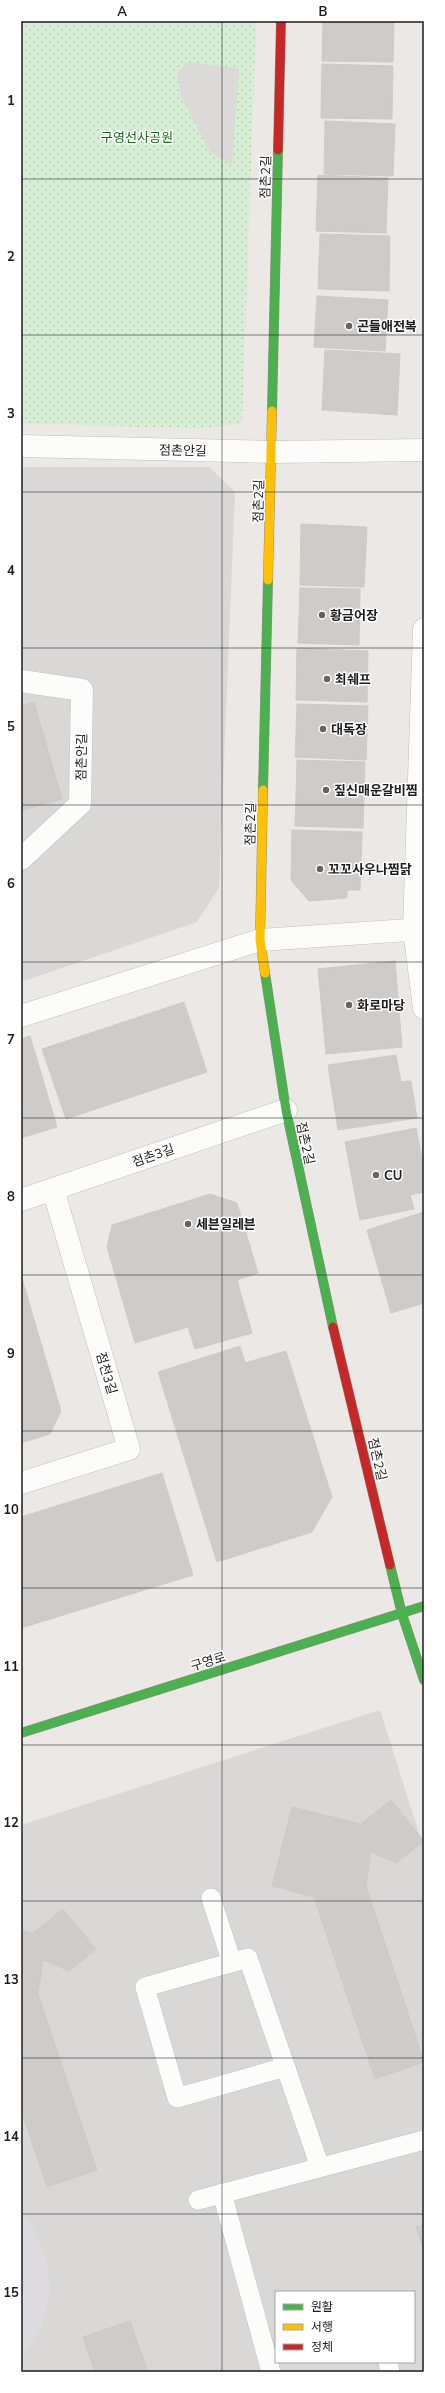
<svg xmlns="http://www.w3.org/2000/svg" width="445" height="2393" font-family="'Nunito Sans','Noto Sans KR',sans-serif">
<defs>
<pattern id="park-dots" width="8" height="8" patternUnits="userSpaceOnUse"><rect width="8" height="8" fill="#d6eed3"/><path d="M2 2h.1M6 6h.1" fill="none" stroke="#b7ccb5" stroke-width="1.8" stroke-linecap="round"/></pattern>
</defs>
<rect width="100%" height="100%" fill="#ebe8e5"/>
<path fill="#dad8d7" fill-rule="evenodd" d="M21,467H209L235,492L219,888L197,922L21,982Z
M380,1710L424,1849V2372H21V1825ZM276,2292H414V2362H276Z"/>
<path fill="url(#park-dots)" d="M21,21H256L242,423L199,429L21,423Z"/>
<path fill="#dbdad9" d="M189,62L239,69L232,165L210,152L181,96L177,73Z"/>
<path fill="#dddbdf" d="M21,2213L34,2228L47,2260L50,2294L42,2327L21,2359Z"/>
<path fill="#cecbc8" stroke="#cecac7" d="M323,21H394L393,62L322,61Z
M322,64L393,66L392,119L321,118Z
M325,121L395,124L393,176L324,174Z
M318,175L388,178L386,233L316,231Z
M320,234L390,236L389,291L318,289Z
M317,296L388,300L385,351L314,347Z
M325,350L400,354L397,415L322,410Z
M301,524L367,527L364,587L300,585Z
M300,588L360,589L359,645L298,643Z
M297,648L368,651L367,702L296,700Z
M34,702L62,799L21,811V706Z
M297,704L368,706L366,760L295,757Z
M297,760L365,762L363,828L295,826Z
M292,830L362,832L360,890H347V898L309,901L291,880Z
M395,961L402,1047L326,1054L318,969Z
M184,1002L207,1072L66,1119L42,1049Z
M30,1036L57,1127L21,1138V1039Z
M396,1055L401,1082L411,1081L417,1118L338,1130L328,1065Z
M416,1128L424,1168V1192L410,1195L414,1209L360,1220L345,1142Z
M210,1194L237,1203L258,1273L237,1280L252,1333L195,1349L188,1327L135,1343L107,1247L112,1225Z
M424,1212V1303L391,1313L367,1230Z
M21,1275L61,1411L50,1434L21,1443Z
M240,1346L245,1363L286,1351L332,1497L312,1532L217,1562L158,1372Z
M162,1473L193,1575L21,1628V1517Z
M391,1800L424,1841L396,1863L371,1852L366,1886L424,2062L375,2079L314,1897L272,1886L292,1807L361,1824Z
M63,1909L96,1949L69,1971L43,1960L38,1994L97,2170L47,2187L21,2110V1930L33,1933Z
M424,2225V2251L416,2227Z
M130,2321L148,2372H95L83,2337Z"/>
<g fill="none" stroke-linecap="round" stroke-linejoin="round">
<g stroke="#c1bfbe" stroke-width="20">
<path id="lane" d="M211,1898L232,1963
M285,2067L177,2098L145,1987L248,1958L320,2167
M222,2193L271,2372
M198,2200L424,2140
M388,2362L390,2372"/>
</g>
<g stroke="#c1bfbe" stroke-width="23">
<path id="street" d="M21,446L273,452L424,450
M424,629L414,929L424,1008
M21,681L82,690L80,804L21,859
M21,1016L260,940L424,929
M21,1200L286,1110
M21,1483L129,1449L53,1189"/>
</g>
<g stroke="#92927f" stroke-width="10">
<path id="fast" d="M272,411L278,150
M263,790L268,580
M265,973L286,1110L333,1327
M390,1565L402,1614L424,1680
M21,1733L424,1606"/>
</g>
<g stroke="#92927f" stroke-width="10">
<path id="slow" d="M268,580L272,411
M263,790L260,940L265,973"/>
</g>
<g stroke="#92927f" stroke-width="10">
<path id="jam" d="M278,150L281,21
M333,1327L390,1565"/>
</g>
<use href="#lane" stroke="#fcfcfb" stroke-width="19"/>
<use href="#street" stroke="#fcfcfb" stroke-width="22"/>
<use href="#fast" stroke="#4caf50" stroke-width="9"/>
<use href="#slow" stroke="#ffc107" stroke-width="9"/>
<use href="#jam" stroke="#c62828" stroke-width="9"/>
</g>
<path fill="none" stroke="#1d1d1d" stroke-width="1" stroke-opacity="0.55" d="M222,21V2372M21,179H424M21,335H424M21,492H424M21,648H424M21,805H424M21,962H424M21,1118H424M21,1275H424M21,1431H424M21,1588H424M21,1745H424M21,1901H424M21,2058H424M21,2214H424"/>
<g fill="#656463" stroke="#fff" stroke-width="1.5">
<circle cx="349" cy="326" r="4"/>
<circle cx="322" cy="615" r="4"/>
<circle cx="327" cy="679" r="4"/>
<circle cx="323" cy="729" r="4"/>
<circle cx="326" cy="790" r="4"/>
<circle cx="320" cy="869" r="4"/>
<circle cx="349" cy="1005" r="4"/>
<circle cx="376" cy="1175" r="4"/>
<circle cx="188" cy="1224" r="4"/>
</g>
<g text-anchor="middle" stroke-width="3" stroke-linejoin="round" paint-order="stroke">
<g font-size="13" fill="#176e19" stroke="#fff">
<text x="137" y="142">구영선사공원</text>
</g>
<g font-size="13" fill="#1d1d1d" stroke="#fff">
<text transform="translate(265 177) rotate(-89)" y="5">점촌2길</text>
<text transform="translate(183 450) rotate(1)" y="5">점촌안길</text>
<text transform="translate(258 501) rotate(-89)" y="5">점촌2길</text>
<text transform="translate(81 757) rotate(-89)" y="5">점촌안길</text>
<text transform="translate(250 824) rotate(-89)" y="5">점촌2길</text>
<text transform="translate(306 1143) rotate(78)" y="5">점촌2길</text>
<text transform="translate(153 1155) rotate(-19)" y="5">점촌3길</text>
<text transform="translate(107 1373) rotate(74)" y="5">점천3길</text>
<text transform="translate(378 1459) rotate(77)" y="5">점촌2길</text>
<text transform="translate(208 1661) rotate(-17)" y="5">구영로</text>
</g>
<g font-size="13" font-weight="bold" fill="#1d1d1d" stroke="#fff" text-anchor="start">
<text x="357" y="331">곤들애전복</text>
<text x="330" y="620">황금어장</text>
<text x="335" y="684">최쉐프</text>
<text x="331" y="734">대독장</text>
<text x="334" y="795">짚신매운갈비찜</text>
<text x="328" y="874">꼬꼬사우나찜닭</text>
<text x="357" y="1010">화로마당</text>
<text x="384" y="1180">CU</text>
<text x="196" y="1229">세븐일레븐</text>
</g>
</g>
<rect width="445" height="2393" fill="none" stroke="#ffffff" stroke-width="44"/>
<rect x="275" y="2291" width="140" height="72" fill="#ffffff" stroke="#a5a5a5"/>
<rect x="283" y="2304" width="20" height="6" fill="#4caf50" stroke="#a5a5a5"/>
<text x="311" y="2311" font-size="12" fill="#1d1d1d">원활</text>
<rect x="283" y="2324" width="20" height="6" fill="#ffc107" stroke="#a5a5a5"/>
<text x="311" y="2331" font-size="12" fill="#1d1d1d">서행</text>
<rect x="283" y="2344" width="20" height="6" fill="#c62828" stroke="#a5a5a5"/>
<text x="311" y="2351" font-size="12" fill="#1d1d1d">정체</text>
<rect x="22" y="22" width="401" height="2349" fill="none" stroke="#1d1d1d" stroke-width="1.5"/>
<g font-size="13" text-anchor="middle" font-weight="bold" fill="#1d1d1d">
<text x="122" y="16">A</text>
<text x="323" y="16">B</text>
<text x="11" y="105">1</text>
<text x="11" y="261">2</text>
<text x="11" y="418">3</text>
<text x="11" y="575">4</text>
<text x="11" y="731">5</text>
<text x="11" y="888">6</text>
<text x="11" y="1044">7</text>
<text x="11" y="1201">8</text>
<text x="11" y="1358">9</text>
<text x="11" y="1514">10</text>
<text x="11" y="1671">11</text>
<text x="11" y="1827">12</text>
<text x="11" y="1984">13</text>
<text x="11" y="2141">14</text>
<text x="11" y="2297">15</text>
</g>
</svg>
